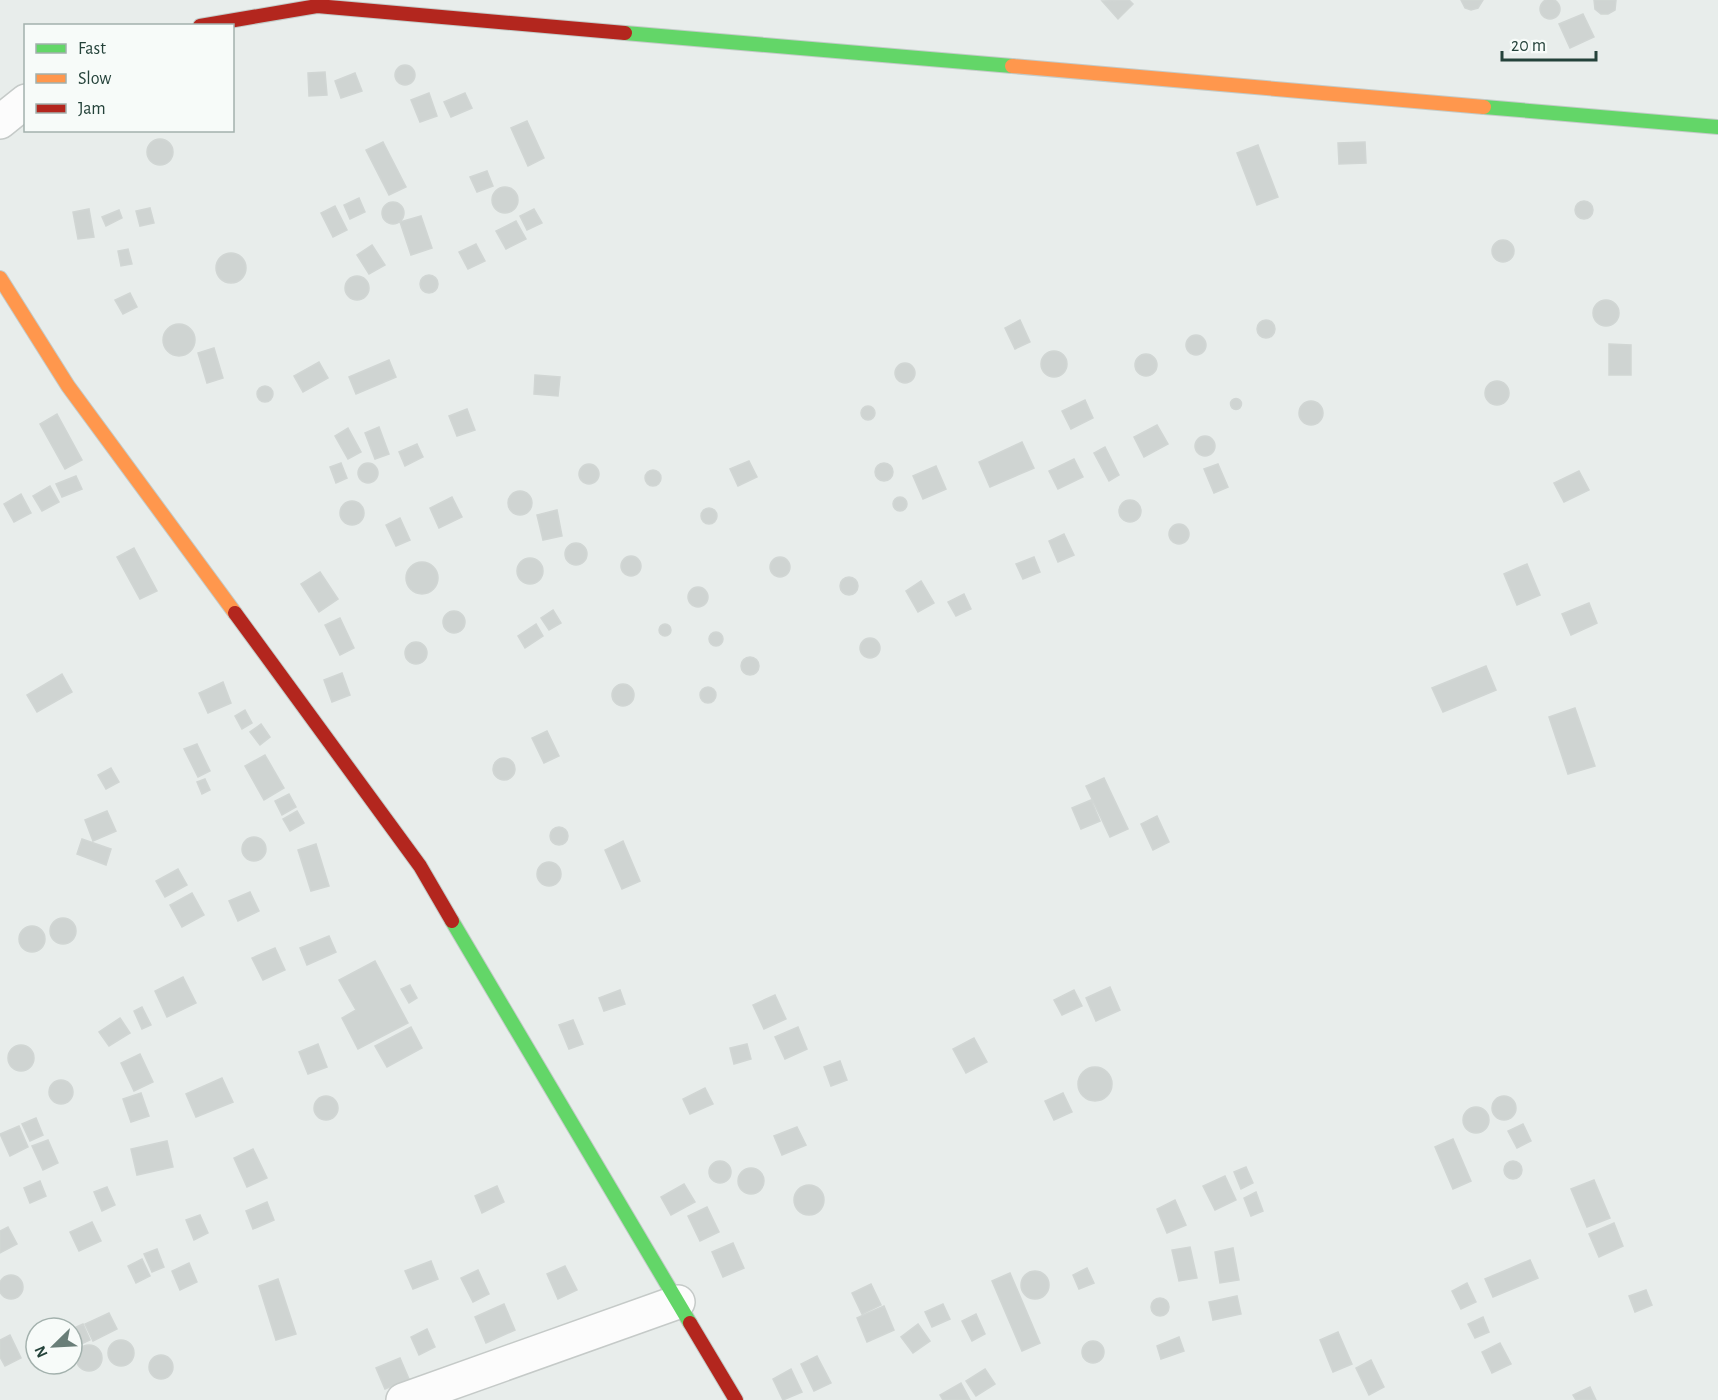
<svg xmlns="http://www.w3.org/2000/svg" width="1718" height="1400" font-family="'Alegreya Sans',sans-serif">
<rect width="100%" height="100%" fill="#e8edeb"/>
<path fill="#cfd4d2" stroke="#d1d6d4" stroke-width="1.5" d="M1540 9a10 10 0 1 1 20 0a10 10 0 1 1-20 0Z
M1129,0L1133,4L1118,19L1102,1Z
M1461,0H1483L1478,8L1471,10L1465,8Z
M1594,0H1616L1615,10L1608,14H1601L1595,9Z
M1583,14L1594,37L1570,48L1559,24Z
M395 75a10 10 0 1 1 20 0a10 10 0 1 1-20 0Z
M325,72L327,95L309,96L308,73Z
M355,73L362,91L341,98L335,81Z
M429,93L437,116L420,122L411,100Z
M465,93L472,108L451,117L444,102Z
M527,121L544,158L528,166L511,128Z
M147 152a13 13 0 1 1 26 0a13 13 0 1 1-26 0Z
M383,142L406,187L389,195L366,150Z
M1365,142L1366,163L1339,164L1338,143Z
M1258,145L1278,197L1257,205L1237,153Z
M487,171L493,186L477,192L470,177Z
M492 200a13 13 0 1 1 26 0a13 13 0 1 1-26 0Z
M359,198L365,212L350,219L344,205Z
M1575 210a9 9 0 1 1 18 0a9 9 0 1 1-18 0Z
M382 213a11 11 0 1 1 22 0a11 11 0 1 1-22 0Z
M335,206L347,230L333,237L321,213Z
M150,208L154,223L140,226L136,211Z
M89,209L94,237L78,239L73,212Z
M534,209L542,223L527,230L520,216Z
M119,210L122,218L106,226L102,217Z
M421,216L432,248L411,255L400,222Z
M516,221L526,239L506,249L496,231Z
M1492 251a11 11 0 1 1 22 0a11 11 0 1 1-22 0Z
M476,244L485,261L468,269L459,252Z
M372,245L385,265L369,274L357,255Z
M128,249L132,264L121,266L118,251Z
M216 268a15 15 0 1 1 30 0a15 15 0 1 1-30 0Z
M420 284a9 9 0 1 1 18 0a9 9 0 1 1-18 0Z
M345 288a12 12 0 1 1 24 0a12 12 0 1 1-24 0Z
M130,293L137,307L123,314L115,300Z
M1593 313a13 13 0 1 1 26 0a13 13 0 1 1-26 0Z
M1257 329a9 9 0 1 1 18 0a9 9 0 1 1-18 0Z
M1020,320L1030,342L1015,349L1005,328Z
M163 340a16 16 0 1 1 32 0a16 16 0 1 1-32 0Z
M1186 345a10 10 0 1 1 20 0a10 10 0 1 1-20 0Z
M1609,344L1631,345V375H1609Z
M214,348L223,378L207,383L198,353Z
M1041 364a13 13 0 1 1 26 0a13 13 0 1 1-26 0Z
M1135 365a11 11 0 1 1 22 0a11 11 0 1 1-22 0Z
M389,360L396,377L356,394L349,377Z
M319,362L328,378L303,392L294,376Z
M895 373a10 10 0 1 1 20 0a10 10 0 1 1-20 0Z
M535,375L560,377L558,396L534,394Z
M1485 393a12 12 0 1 1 24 0a12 12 0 1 1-24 0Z
M257 394a8 8 0 1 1 16 0a8 8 0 1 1-16 0Z
M1230.5 404a5.5 5.5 0 1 1 11 0a5.5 5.5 0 1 1-11 0Z
M1085,400L1093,418L1071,429L1062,411Z
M1299 413a12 12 0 1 1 24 0a12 12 0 1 1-24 0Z
M861 413a7 7 0 1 1 14 0a7 7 0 1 1-14 0Z
M467,409L475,430L457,436L449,416Z
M57,414L82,460L65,469L40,424Z
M1157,425L1168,444L1144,457L1134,437Z
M379,427L389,454L375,459L365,433Z
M348,428L361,452L348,459L335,436Z
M1195 446a10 10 0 1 1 20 0a10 10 0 1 1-20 0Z
M1022,442L1034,468L990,487L979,462Z
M417,444L423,457L405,466L399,452Z
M1105,447L1119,475L1109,481L1094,453Z
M1074,459L1083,477L1058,489L1049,471Z
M749,461L757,477L738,486L730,469Z
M875 472a9 9 0 1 1 18 0a9 9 0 1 1-18 0Z
M341,463L347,478L336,483L330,467Z
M358 473a10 10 0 1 1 20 0a10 10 0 1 1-20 0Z
M1218,464L1228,487L1214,493L1204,469Z
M579 474a10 10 0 1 1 20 0a10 10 0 1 1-20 0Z
M936,466L946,489L923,499L913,476Z
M645 478a8 8 0 1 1 16 0a8 8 0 1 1-16 0Z
M1579,471L1589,490L1564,502L1554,483Z
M76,476L82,489L62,497L56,484Z
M50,486L59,502L42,511L33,496Z
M508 503a12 12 0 1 1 24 0a12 12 0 1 1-24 0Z
M21,494L31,513L14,522L4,504Z
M452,497L462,517L439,528L430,508Z
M893 504a7 7 0 1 1 14 0a7 7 0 1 1-14 0Z
M1119 511a11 11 0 1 1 22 0a11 11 0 1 1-22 0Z
M340 513a12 12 0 1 1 24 0a12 12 0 1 1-24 0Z
M701 516a8 8 0 1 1 16 0a8 8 0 1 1-16 0Z
M557,510L562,536L543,540L537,515Z
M400,518L410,540L396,546L386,525Z
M1169 534a10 10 0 1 1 20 0a10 10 0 1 1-20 0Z
M1064,534L1074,555L1058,562L1049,541Z
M565 554a11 11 0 1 1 22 0a11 11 0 1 1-22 0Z
M134,548L157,591L140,599L117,557Z
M621 566a10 10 0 1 1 20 0a10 10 0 1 1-20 0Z
M1034,557L1040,572L1023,579L1016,564Z
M770 567a10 10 0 1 1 20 0a10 10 0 1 1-20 0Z
M517 571a13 13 0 1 1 26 0a13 13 0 1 1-26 0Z
M406 578a16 16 0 1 1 32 0a16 16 0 1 1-32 0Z
M1527,564L1540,595L1517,605L1504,574Z
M320,572L338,599L319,612L301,584Z
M840 586a9 9 0 1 1 18 0a9 9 0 1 1-18 0Z
M921,581L934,603L918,612L906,591Z
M688 597a10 10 0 1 1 20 0a10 10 0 1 1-20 0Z
M964,594L971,609L956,616L948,602Z
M1589,603L1597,623L1571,635L1562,614Z
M553,610L561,623L549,630L541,618Z
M443 622a11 11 0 1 1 22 0a11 11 0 1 1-22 0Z
M340,618L354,648L340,655L325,625Z
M659 630a6 6 0 1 1 12 0a6 6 0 1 1-12 0Z
M536,624L543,636L525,648L518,636Z
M709 639a7 7 0 1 1 14 0a7 7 0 1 1-14 0Z
M860 648a10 10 0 1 1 20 0a10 10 0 1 1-20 0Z
M405 653a11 11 0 1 1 22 0a11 11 0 1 1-22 0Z
M741 666a9 9 0 1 1 18 0a9 9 0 1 1-18 0Z
M1486,666L1496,690L1443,712L1432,688Z
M342,673L350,695L332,702L324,680Z
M62,674L72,692L37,712L27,695Z
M223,682L231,703L208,713L199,693Z
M612 695a11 11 0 1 1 22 0a11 11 0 1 1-22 0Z
M700 695a8 8 0 1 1 16 0a8 8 0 1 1-16 0Z
M1575,708L1595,766L1568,774L1549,717Z
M245,710L252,723L242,729L235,716Z
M261,724L270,737L260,745L250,732Z
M547,731L559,756L544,763L532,738Z
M197,744L210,771L198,777L184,749Z
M265,755L284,788L264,800L245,766Z
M493 769a11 11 0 1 1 22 0a11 11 0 1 1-22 0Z
M111,768L119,782L106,789L98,775Z
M1104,778L1128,829L1110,837L1086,786Z
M205,779L210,790L202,794L197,782Z
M289,794L296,807L282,815L275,801Z
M1091,800L1100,821L1081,829L1072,808Z
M107,811L116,831L93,841L85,820Z
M297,811L304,823L290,831L283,819Z
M1157,816L1169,842L1153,850L1141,824Z
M550 836a9 9 0 1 1 18 0a9 9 0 1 1-18 0Z
M242 849a12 12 0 1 1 24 0a12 12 0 1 1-24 0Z
M82,839L111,849L106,865L77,854Z
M623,841L640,881L622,889L605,850Z
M316,844L329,886L311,891L298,850Z
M537 874a12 12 0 1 1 24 0a12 12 0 1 1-24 0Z
M178,869L187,885L165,897L156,881Z
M250,892L259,911L238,921L229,901Z
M192,893L204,915L182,927L170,905Z
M50 931a13 13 0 1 1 26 0a13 13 0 1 1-26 0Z
M19 939a13 13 0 1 1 26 0a13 13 0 1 1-26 0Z
M329,936L336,952L307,965L300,948Z
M275,948L285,970L263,980L252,958Z
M375,961L408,1023L358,1049L342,1018L356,1010L339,980Z
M183,977L196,1003L167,1017L155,991Z
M410,985L417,998L409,1003L401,989Z
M1110,987L1120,1010L1096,1021L1086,998Z
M620,990L625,1004L604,1011L599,998Z
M1074,990L1082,1006L1062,1015L1054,1000Z
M775,995L786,1019L764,1029L753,1005Z
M142,1007L151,1025L142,1029L134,1011Z
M120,1018L130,1033L109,1046L99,1032Z
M573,1020L583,1044L569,1049L559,1025Z
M411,1027L422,1048L387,1067L375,1046Z
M798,1027L807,1049L785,1059L775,1037Z
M974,1038L987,1062L966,1073L953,1049Z
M318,1044L327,1067L308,1074L299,1052Z
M747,1044L751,1059L734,1064L730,1048Z
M8 1058a13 13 0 1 1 26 0a13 13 0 1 1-26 0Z
M140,1054L153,1082L134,1091L121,1063Z
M840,1061L847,1080L831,1086L824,1067Z
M1078 1084a17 17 0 1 1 34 0a17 17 0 1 1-34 0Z
M222,1078L233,1102L196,1117L186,1094Z
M49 1092a12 12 0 1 1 24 0a12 12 0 1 1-24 0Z
M705,1088L713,1104L690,1114L683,1099Z
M141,1093L149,1116L131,1122L123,1099Z
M1063,1093L1072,1112L1054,1120L1045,1101Z
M314 1108a12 12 0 1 1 24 0a12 12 0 1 1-24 0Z
M1492 1108a12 12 0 1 1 24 0a12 12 0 1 1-24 0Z
M1463 1120a13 13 0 1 1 26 0a13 13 0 1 1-26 0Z
M36,1118L43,1135L30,1141L22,1124Z
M1523,1124L1531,1141L1517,1148L1508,1131Z
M19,1126L28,1147L10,1156L0,1134Z
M797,1127L806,1145L782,1155L774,1136Z
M1453,1139L1471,1181L1453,1189L1435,1147Z
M48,1140L58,1163L43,1170L32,1146Z
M167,1141L173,1167L137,1175L131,1149Z
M253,1149L267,1178L247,1187L234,1158Z
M709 1172a11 11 0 1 1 22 0a11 11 0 1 1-22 0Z
M1504 1170a9 9 0 1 1 18 0a9 9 0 1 1-18 0Z
M1246,1167L1253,1183L1241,1189L1234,1172Z
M738 1181a13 13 0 1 1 26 0a13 13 0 1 1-26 0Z
M1225,1176L1236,1200L1215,1210L1203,1186Z
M1594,1180L1610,1218L1587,1227L1571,1189Z
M40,1181L46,1196L30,1203L24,1188Z
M684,1184L695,1202L671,1215L661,1197Z
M794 1200a15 15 0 1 1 30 0a15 15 0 1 1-30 0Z
M497,1186L504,1202L482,1213L475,1196Z
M107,1187L115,1205L102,1211L94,1192Z
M1256,1192L1263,1211L1251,1216L1244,1198Z
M1175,1200L1186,1225L1167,1233L1157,1209Z
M267,1202L274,1220L253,1229L246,1211Z
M707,1207L719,1232L700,1241L688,1216Z
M200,1215L208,1233L194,1240L186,1220Z
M92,1222L101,1241L79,1251L70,1232Z
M1614,1223L1623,1246L1599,1257L1589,1234Z
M8,1227L17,1244L0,1253V1231Z
M733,1243L744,1268L723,1277L712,1252Z
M1190,1247L1197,1278L1179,1281L1172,1250Z
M1233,1248L1239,1280L1220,1283L1215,1252Z
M157,1249L164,1267L152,1272L144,1254Z
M142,1259L150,1276L136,1283L128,1266Z
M1530,1260L1538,1278L1493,1297L1485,1279Z
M431,1261L438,1279L413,1289L405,1271Z
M189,1263L197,1282L180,1290L172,1271Z
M565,1266L577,1290L558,1299L547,1274Z
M1087,1268L1094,1283L1079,1289L1073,1275Z
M478,1270L489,1294L473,1302L461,1278Z
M1021 1285a14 14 0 1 1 28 0a14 14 0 1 1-28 0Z
M1010,1273L1040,1343L1022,1351L992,1281Z
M-1 1287a12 12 0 1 1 24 0a12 12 0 1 1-24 0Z
M278,1279L296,1334L276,1340L259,1286Z
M1467,1283L1476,1302L1461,1309L1452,1291Z
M871,1284L881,1305L862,1314L852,1293Z
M1646,1290L1652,1305L1635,1312L1629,1296Z
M1237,1296L1241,1314L1213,1320L1209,1302Z
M1151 1307a9 9 0 1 1 18 0a9 9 0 1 1-18 0Z
M504,1304L515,1330L486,1343L475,1317Z
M943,1304L950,1319L932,1327L925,1312Z
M884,1306L894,1330L867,1342L857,1318Z
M109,1313L117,1329L93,1341L85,1324Z
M976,1314L985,1334L972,1341L962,1321Z
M1483,1317L1489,1332L1475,1338L1468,1324Z
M83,1324L90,1340L77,1346L72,1329Z
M918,1324L930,1341L913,1353L901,1337Z
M427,1329L435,1347L419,1355L411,1337Z
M1338,1332L1352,1364L1333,1372L1320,1340Z
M10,1335L21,1358L5,1366L0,1357V1340Z
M1179,1337L1184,1351L1161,1359L1157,1346Z
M108 1353a13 13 0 1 1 26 0a13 13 0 1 1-26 0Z
M1082 1352a11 11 0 1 1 22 0a11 11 0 1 1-22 0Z
M1500,1343L1511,1364L1492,1373L1482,1352Z
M76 1358a13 13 0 1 1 26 0a13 13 0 1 1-26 0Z
M149 1367a12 12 0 1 1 24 0a12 12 0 1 1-24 0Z
M817,1356L831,1383L814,1391L801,1364Z
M400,1358L409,1379L385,1389L376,1368Z
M1371,1360L1384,1387L1369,1395L1356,1368Z
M791,1369L802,1392L783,1400L773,1379Z
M985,1369L995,1384L976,1396L966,1381Z
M961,1383L970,1400H943L940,1395Z
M1590,1387L1596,1400H1576L1573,1395Z"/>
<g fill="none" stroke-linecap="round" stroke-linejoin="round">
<g stroke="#c5cac8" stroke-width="36">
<path id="street" d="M0,122L26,101
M403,1400L678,1302"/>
</g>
<g stroke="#c3cbc8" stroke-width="16">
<path id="fast" d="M625,33L1012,66
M1484,107L1718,127
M452,921L690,1323"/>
</g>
<g stroke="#c3cbc8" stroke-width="16">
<path id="slow" d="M1012,66L1484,107
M0,278L68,386L235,613"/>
</g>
<g stroke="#c3cbc8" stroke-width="16">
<path id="jam" d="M200,26L317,6L625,33
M235,613L420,866L452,921
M690,1323L736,1400"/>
</g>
<use href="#street" stroke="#fcfcfc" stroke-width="33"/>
<use href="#fast" stroke="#63d668" stroke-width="14"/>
<use href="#slow" stroke="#ff974d" stroke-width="14"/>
<use href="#jam" stroke="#b3261e" stroke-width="14"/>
</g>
<rect x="24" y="24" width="210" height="108" fill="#f7fbf9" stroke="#a3b1ad" stroke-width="1.5"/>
<rect x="36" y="44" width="30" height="9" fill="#63d668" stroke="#a3b1ad" stroke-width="1.5"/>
<text x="78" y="54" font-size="18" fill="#24423a">Fast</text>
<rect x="36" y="74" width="30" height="9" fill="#ff974d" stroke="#a3b1ad" stroke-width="1.5"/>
<text x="78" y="84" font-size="18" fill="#24423a">Slow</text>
<rect x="36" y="104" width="30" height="9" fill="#b3261e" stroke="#a3b1ad" stroke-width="1.5"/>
<text x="78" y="114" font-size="18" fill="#24423a">Jam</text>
<g transform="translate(54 1346) rotate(246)"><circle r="28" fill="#f7fbf9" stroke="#a3b1ad" stroke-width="1.5"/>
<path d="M0-4.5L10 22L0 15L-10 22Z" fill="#697e78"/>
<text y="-9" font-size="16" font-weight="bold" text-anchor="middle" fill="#24423a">N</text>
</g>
<path d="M1502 51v9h94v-9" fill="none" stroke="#24423a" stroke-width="3"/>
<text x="1511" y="51" font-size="18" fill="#24423a" stroke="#f7fbf9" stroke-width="4.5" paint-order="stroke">20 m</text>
</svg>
